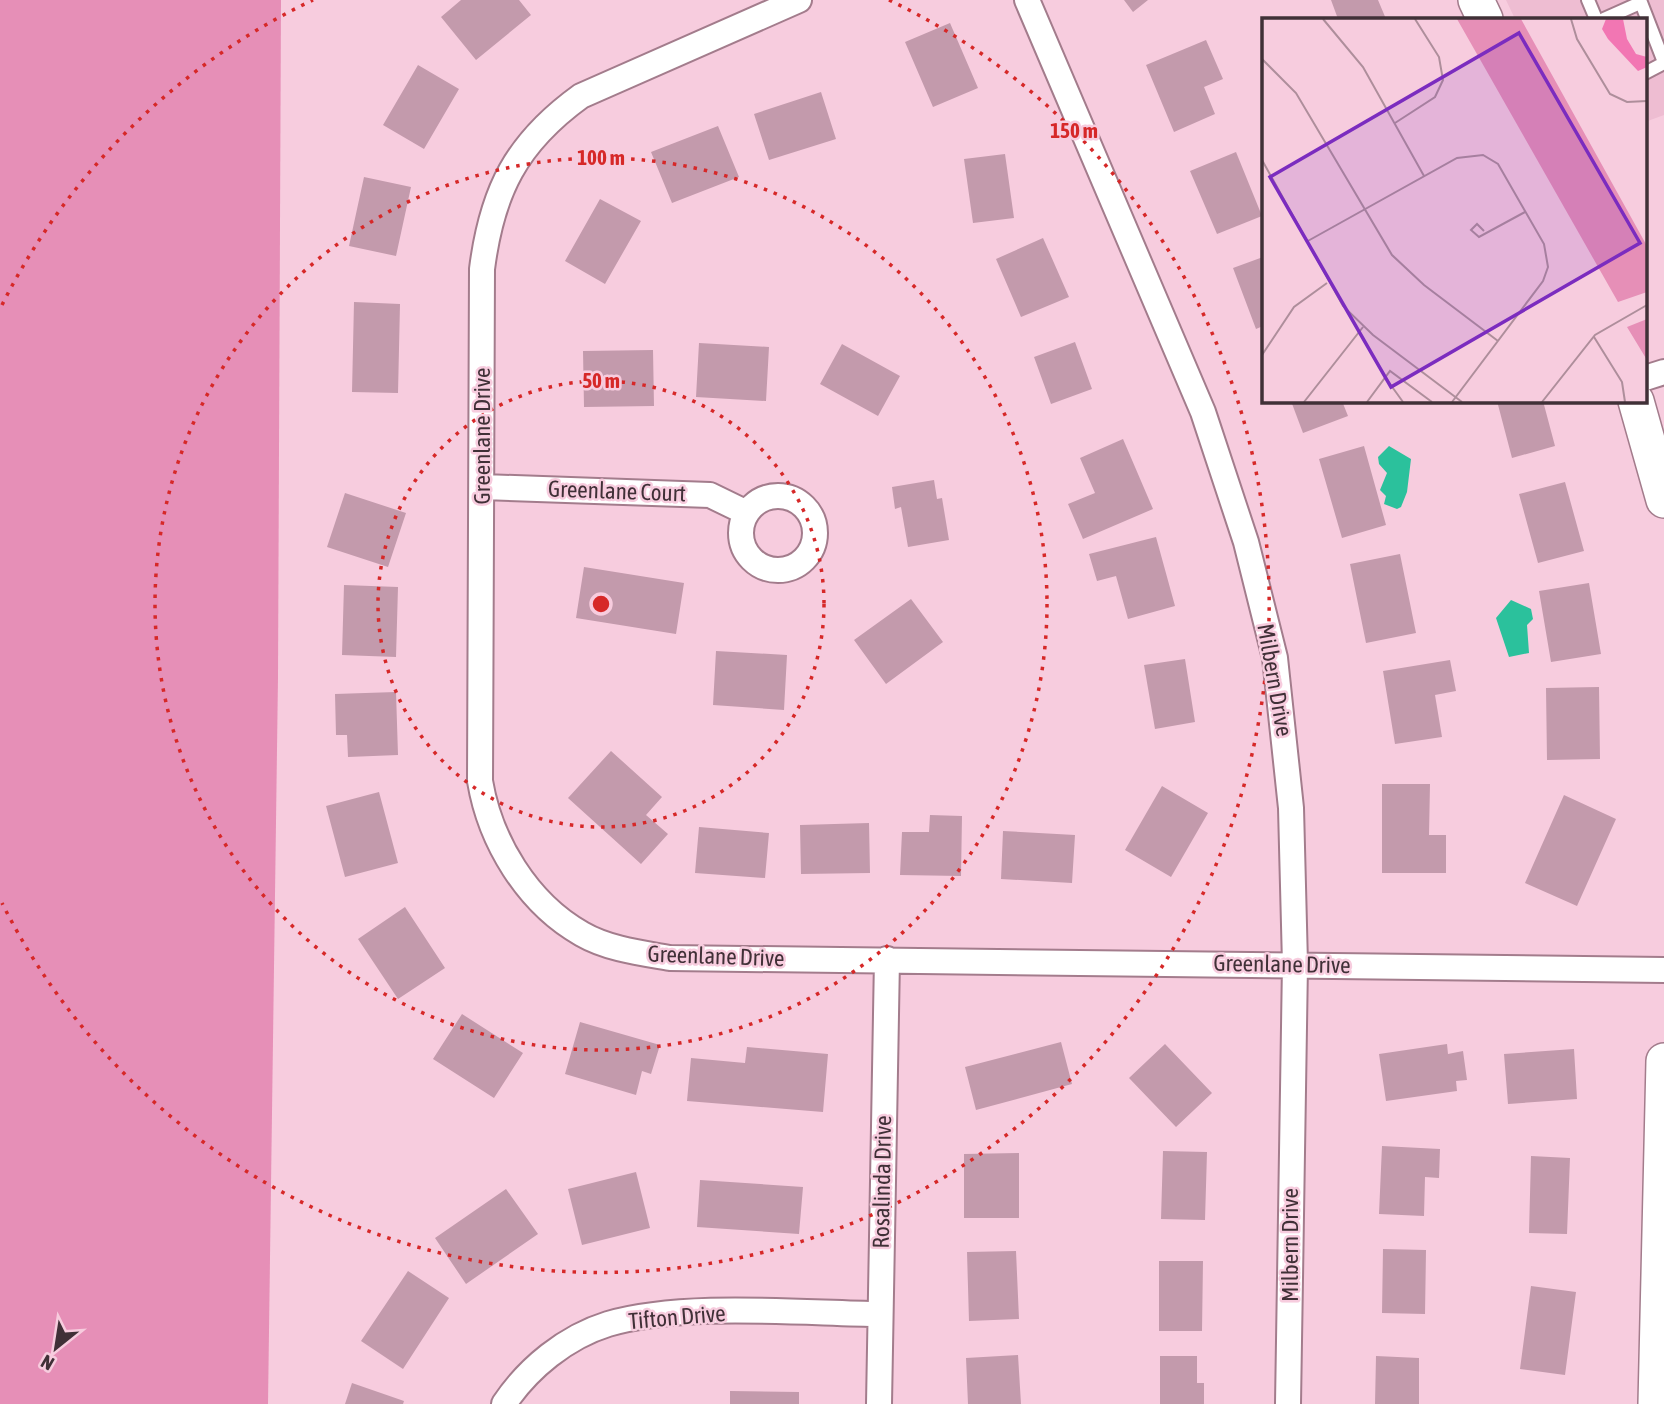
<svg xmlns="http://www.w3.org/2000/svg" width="1664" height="1404" font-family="'Asap Condensed',sans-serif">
<rect width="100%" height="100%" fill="#f7ccde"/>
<path fill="#eebdd2" d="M1506,0H1664V115L1645,122V19H1515Z"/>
<path fill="#e68fb7" d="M0,0H281L278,677L268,1404H0Z"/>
<path fill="#2bc19c" d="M1389,446L1411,459L1407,492L1401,507L1397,509L1384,504L1386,496L1380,490L1387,473L1379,464L1378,457Z
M1511,600L1531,609L1533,619L1527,625L1529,653L1509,657L1496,618Z"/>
<path fill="#c39aac" d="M461,0H519L531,15L476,60L441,17Z
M1124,0H1148L1133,12Z
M1331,0H1378L1386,19H1338Z
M950,23L978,88L933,107L905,42Z
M1206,40L1223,79L1204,87L1215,114L1174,132L1146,65Z
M418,65L459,89L424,149L383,125Z
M821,92L836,139L769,160L754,114Z
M718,126L739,177L672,203L651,152Z
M1236,152L1262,216L1217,234L1190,171Z
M1005,154L1014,218L973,223L964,159Z
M364,177L411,187L396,256L349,246Z
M600,199L641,221L605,284L565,261Z
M1043,238L1069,297L1021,317L996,259Z
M1263,257V326L1256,329L1233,268Z
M354,302L400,304L398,393L352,392Z
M1075,342L1092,389L1051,404L1034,357Z
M699,343L769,347L766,401L696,397Z
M842,344L900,376L878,416L820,384Z
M653,350L654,406L584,407L583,351Z
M1291,401H1342L1348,416L1303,433Z
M1497,401H1543L1555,446L1512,458Z
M1123,439L1153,509L1083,539L1068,504L1095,493L1080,458Z
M1364,446L1386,525L1342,538L1319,459Z
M934,480L937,499L942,498L949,540L908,547L901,507L895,509L892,487Z
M1565,482L1584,551L1538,563L1519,494Z
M345,493L406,513L388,567L327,547Z
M1156,537L1175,606L1128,619L1116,576L1097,581L1089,554Z
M1400,554L1416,633L1366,643L1350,564Z
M584,567L684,583L676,634L576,618Z
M1589,583L1601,654L1551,662L1539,591Z
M344,585L398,587L396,657L342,655Z
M911,599L943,642L886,684L854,640Z
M716,651L787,655L784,710L713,705Z
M1185,659L1195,722L1155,729L1144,665Z
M1450,660L1456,691L1435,695L1442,737L1395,744L1383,671Z
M1599,687L1600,759L1547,760L1546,688Z
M396,692L398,755L348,757L347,735H336L335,694Z
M611,751L662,797L646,815L668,834L641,864L568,798Z
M1382,784H1430L1429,835H1446V873H1382Z
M1162,786L1208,813L1171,877L1125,850Z
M379,792L398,863L345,877L326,806Z
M1564,795L1616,819L1577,906L1525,883Z
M930,815L962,816L961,876L900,875L902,832H929Z
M869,823L870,873L801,874L800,825Z
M699,827L769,833L765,878L695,873Z
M1003,831L1075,835L1072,883L1001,879Z
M405,907L445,968L398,999L358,939Z
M462,1014L523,1053L494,1098L433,1059Z
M580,1022L660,1045L651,1074L642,1071L636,1095L565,1074Z
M1061,1042L1072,1084L976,1110L965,1067Z
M1165,1044L1212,1093L1176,1127L1129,1078Z
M1447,1044L1448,1054L1463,1051L1467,1080L1456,1081L1457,1091L1386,1101L1379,1054Z
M747,1047L828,1054L823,1112L687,1101L691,1058L745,1063Z
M1574,1049L1577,1099L1508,1104L1504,1054Z
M1382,1146L1440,1149L1439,1178L1425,1177L1424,1216L1379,1214Z
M1163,1151L1207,1152L1205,1220L1161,1219Z
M1019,1153V1218H964V1154Z
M1531,1156L1570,1158L1567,1234L1529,1233Z
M636,1172L650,1228L582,1245L568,1189Z
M700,1180L803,1187L799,1234L697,1227Z
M506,1189L538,1234L466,1284L435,1238Z
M1383,1249L1426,1250L1425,1314L1382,1313Z
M1016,1251L1019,1319L969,1321L967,1252Z
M1159,1261H1203L1202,1331H1159Z
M408,1271L449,1298L403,1369L361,1341Z
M1531,1286L1576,1292L1565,1375L1520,1369Z
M1018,1355L1021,1404H968L966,1358Z
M1160,1356H1197V1383H1204V1404H1160Z
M1376,1356L1419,1358V1404H1375Z
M352,1383L404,1401L403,1404H345Z
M730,1391L799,1392V1404H730Z"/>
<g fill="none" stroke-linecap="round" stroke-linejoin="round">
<g stroke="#a37c8c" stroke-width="16">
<path id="lane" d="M1588,0L1596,19
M1640,0L1664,62
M1604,19L1640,3
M1645,73L1664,63"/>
</g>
<g stroke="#a37c8c" stroke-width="28">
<path id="street" d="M799,0L581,96C516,143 492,191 482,269L480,781C490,841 527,903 582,934C608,949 641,953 670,958L1664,970
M1027,0L1203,412L1246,542L1275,658L1291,808L1295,964L1288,1404
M1645,378L1664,372
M483,487L710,495L747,513
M741 533a37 37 0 1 1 74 0a37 37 0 1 1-74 0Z
M504,1404C528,1368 566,1337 608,1324C683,1302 800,1313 880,1314
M879,1404L887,959"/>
</g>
<g stroke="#a37c8c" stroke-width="38">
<path id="secondary" d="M1476,0L1485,19
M1636,401L1664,500
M1656,1404L1664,1061"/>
</g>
<use href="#lane" stroke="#fff" stroke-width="12"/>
<use href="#street" stroke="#fff" stroke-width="24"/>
<use href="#secondary" stroke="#fff" stroke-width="35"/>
</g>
<g fill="none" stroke="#d62828" stroke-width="3.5" stroke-dasharray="3.5 7">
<circle cx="601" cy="604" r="223"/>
<circle cx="601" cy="604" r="446"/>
<path d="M2 305A669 669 0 0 1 313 0M889 0A669 669 0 1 1 2 903"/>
</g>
<g text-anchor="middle" stroke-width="5" stroke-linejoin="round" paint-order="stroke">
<g font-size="23" fill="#403037" stroke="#f7ccde">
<text transform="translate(482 436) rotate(-90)" y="8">Greenlane Drive</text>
<text transform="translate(617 491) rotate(2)" y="8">Greenlane Court</text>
<text transform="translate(1275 680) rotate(80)" y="8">Milbern Drive</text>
<text transform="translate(716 956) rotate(2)" y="8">Greenlane Drive</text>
<text transform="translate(1282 964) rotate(1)" y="8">Greenlane Drive</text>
<text transform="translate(882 1182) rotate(-89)" y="8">Rosalinda Drive</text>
<text transform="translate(1290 1245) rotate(-90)" y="8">Milbern Drive</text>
<text transform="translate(677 1317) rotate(-5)" y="8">Tifton Drive</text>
</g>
</g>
<g transform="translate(1262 18)">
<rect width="385" height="385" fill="#f7ccde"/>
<path d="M195,1H259L385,228V274L356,284ZM385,301V342L365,309Z" fill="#e68fb7"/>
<path d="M344,1H361L365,21L374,36L385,39V49L376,53L346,21L340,11Z" fill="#f276b3"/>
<path fill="none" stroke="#ae8e9b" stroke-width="2" d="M61,1L101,49L162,158M309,1L315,21L348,76L365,84L385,83M0,41L34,75L130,237L162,267L236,323M133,105L173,79L181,62L177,39L153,1M0,142L81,288L111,317L200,384M222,213L215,206L209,212L217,219L263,194M44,224L195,140L221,137L236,146L282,226L286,249L281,263L190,384M332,319L360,364L363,384M0,337L32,289L65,265M123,359L141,384M42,384L101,309M105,384L128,353L170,384M280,384L333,317L385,287"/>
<path fill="#7b2cbf" fill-opacity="0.15" stroke="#7b2cbf" stroke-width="3.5" d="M257,15L378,225L129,369L8,159Z"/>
<rect width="385" height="385" fill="none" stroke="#403037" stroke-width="3.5"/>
</g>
<circle cx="601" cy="604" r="10" fill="#d62828" stroke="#f7ccde" stroke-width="3.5"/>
<g font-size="21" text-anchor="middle" font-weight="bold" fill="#d62828" stroke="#f7ccde" stroke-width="5" stroke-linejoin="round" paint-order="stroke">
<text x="1074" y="138">150 m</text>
<text x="601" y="165">100 m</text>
<text x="601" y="388">50 m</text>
</g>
<g transform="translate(56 1348) rotate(210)" stroke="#f7ccde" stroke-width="5" paint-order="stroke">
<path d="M0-5L12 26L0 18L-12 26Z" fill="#403037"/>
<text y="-10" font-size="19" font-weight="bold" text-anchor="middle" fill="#403037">N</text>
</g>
</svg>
